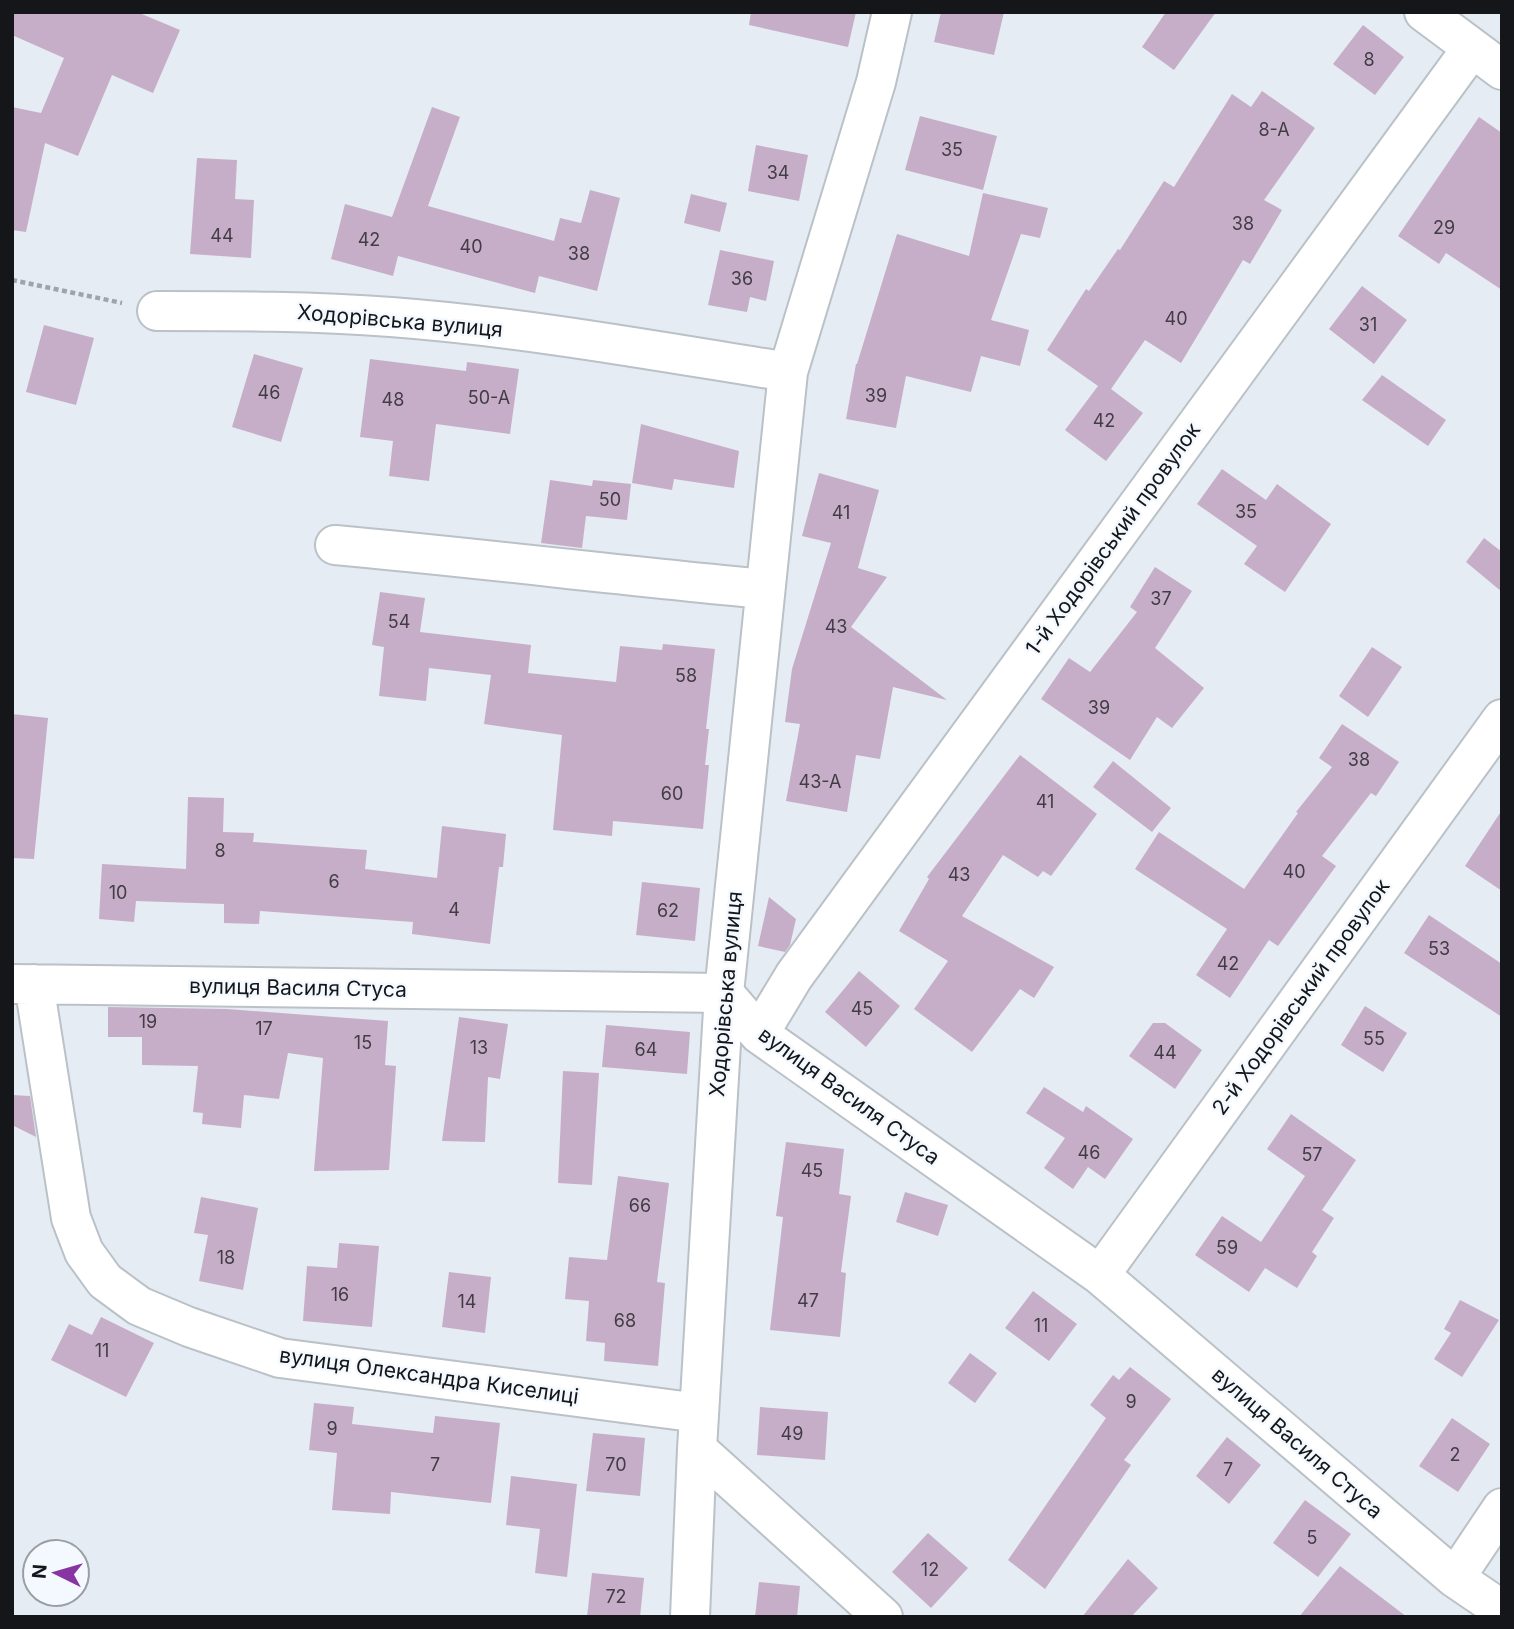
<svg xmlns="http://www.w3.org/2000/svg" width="1514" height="1629" font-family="Inter,sans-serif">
<rect width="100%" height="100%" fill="#e5ecf3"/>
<path fill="#c7aec8" d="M12,12H137L180,30L153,93L112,75L78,156L45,143L26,232L12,230V107L41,113L64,58L12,35Z
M751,12H856L848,47L749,25Z
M941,12H1004L994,55L934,42Z
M1166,12H1216L1174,70L1142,47Z
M1363,25L1404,57L1375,95L1333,64Z
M1262,91L1315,128L1264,200L1282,210L1250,264L1243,260L1181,363L1145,340L1111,389L1143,413L1106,461L1065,430L1098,386L1047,350L1086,289L1089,291L1118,249L1120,250L1164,181L1174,187L1232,94L1251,107Z
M432,107L460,117L428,206L554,241L560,218L581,223L590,190L620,198L597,291L539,276L535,293L398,256L393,276L331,259L345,204L392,217Z
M920,116L997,136L983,190L905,170Z
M1479,117L1502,133V290L1446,253L1439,264L1398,236Z
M756,145L808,155L799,201L748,191Z
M197,158L237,160L235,199L254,200L251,258L190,254Z
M983,193L1048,208L1040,238L1021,234L991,320L1029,330L1020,366L981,356L971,392L906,376L896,428L846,419L856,364H857L897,234L969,256Z
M691,194L727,203L720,232L684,223Z
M720,250L774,261L766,301L750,297L747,312L708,305Z
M1362,286L1407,320L1374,364L1329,329Z
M44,325L94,338L76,405L26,392Z
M254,354L303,368L281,442L232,427Z
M370,359L466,371L467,362L519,369L510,434L436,424L429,481L389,476L393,441L360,437Z
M1382,375L1446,420L1428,446L1362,400Z
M641,424L739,451L734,488L674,479L672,490L632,483Z
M1222,469L1266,500L1277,484L1331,524L1285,592L1244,564L1257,546L1197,504Z
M819,473L879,490L858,568L887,577L851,627L947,700L893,687L880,759L856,755L847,812L786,801L800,724L785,722L792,669L831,543L802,536Z
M550,480L592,486L593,480L631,484L627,520L586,516L582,548L541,543Z
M1484,538L1502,552V592L1466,562Z
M1155,567L1192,591L1155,648L1204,688L1172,728L1157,717L1130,760L1041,699L1069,658L1090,672L1137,612L1130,607Z
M380,592L425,598L420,632L531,645L528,673L616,682L620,646L662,650L663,644L715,649L706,729H709L705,765H709L703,829L613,821L612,836L553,830L562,735L484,724L491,675L429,668L426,701L379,696L384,647L372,645Z
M1372,647L1402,667L1368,717L1339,696Z
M12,714L48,718L34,859L12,858Z
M1342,724L1399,762L1376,796L1371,793L1322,856L1336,866L1278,946L1269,940L1230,998L1196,975L1227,929L1135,869L1159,832L1244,889L1298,813L1296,812L1332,767L1319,758Z
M1020,755L1097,814L1051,876L1043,871L1038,877L1003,855L962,916L1054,967L1034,998L1020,989L972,1052L914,1009L948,961L899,931L929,879L927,877Z
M1113,761L1171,808L1152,832L1093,787Z
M188,797L224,798L223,832L254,833L253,842L367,850L365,869L437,878L442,826L506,834L503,867H499L490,944L412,934L413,922L260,911L259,924L224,923V904L136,901L134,922L99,919L102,864L186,869Z
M1502,810V891L1465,866Z
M642,882L700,888L695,941L636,935Z
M769,897L796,919L790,945L785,952L758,946Z
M1429,915L1502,964V1017L1404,953Z
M859,971L900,1006L866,1047L825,1012Z
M1365,1006L1407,1033L1383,1072L1341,1045Z
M108,1007L227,1009L388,1021L385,1065L396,1066L389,1170L314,1171L323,1058L288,1053L279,1099L244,1095L241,1128L202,1124L203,1113L193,1112L198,1066L142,1065V1037H108Z
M459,1017L508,1024L500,1079L488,1077L485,1142L442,1141Z
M1153,1023H1165L1202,1050L1175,1089L1129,1056Z
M606,1025L690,1032L687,1074L602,1067Z
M563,1071L599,1073L592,1185L558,1183Z
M1044,1087L1083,1112L1086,1106L1133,1139L1105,1179L1088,1167L1073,1189L1044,1168L1065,1138L1026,1113Z
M12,1095L30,1096L36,1137L12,1125Z
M1291,1114L1356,1160L1322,1210L1334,1218L1312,1252L1317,1256L1297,1288L1265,1268L1249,1292L1195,1255L1222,1216L1261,1242L1305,1176L1267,1149Z
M786,1142L844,1149L839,1194L851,1196L841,1272L846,1273L840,1337L770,1330L783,1217L776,1216Z
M618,1176L669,1183L657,1282L665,1283L658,1366L604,1361L605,1343L586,1341L589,1301L565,1299L569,1257L607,1260Z
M905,1192L948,1205L938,1236L896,1222Z
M201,1197L258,1208L243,1290L199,1281L208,1235L194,1233Z
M339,1243L379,1246L372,1327L303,1321L307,1266L337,1268Z
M449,1272L491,1277L485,1333L442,1327Z
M1033,1291L1077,1324L1049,1361L1005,1328Z
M1460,1300L1499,1320L1462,1377L1434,1359L1451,1333L1444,1329Z
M101,1317L154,1343L126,1397L51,1360L69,1324L92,1335Z
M970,1353L997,1373L975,1403L948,1383Z
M1130,1367L1171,1399L1124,1460L1131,1465L1045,1589L1008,1560L1106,1418L1090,1405L1113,1375L1119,1380Z
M314,1403L354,1407L352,1424L433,1433L435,1416L500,1423L491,1503L391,1492L390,1514L332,1510L337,1453L309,1450Z
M760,1407L828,1412L825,1460L757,1455Z
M1452,1418L1490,1444L1458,1492L1419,1466Z
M593,1433L645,1438L640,1496L586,1491Z
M1227,1437L1261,1465L1229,1504L1196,1476Z
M511,1476L577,1484L567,1577L535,1573L540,1529L506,1525Z
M1305,1500L1351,1534L1318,1577L1273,1543Z
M928,1533L968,1568L931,1608L892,1572Z
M1128,1559L1158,1588L1131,1617H1082Z
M1340,1566L1407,1617H1299Z
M592,1573L644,1578L640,1617H587Z
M759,1582L800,1586L797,1617H755Z"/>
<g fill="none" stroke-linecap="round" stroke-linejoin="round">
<g stroke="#bac1c7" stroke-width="42">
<path id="minor" d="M1424,12L1502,70
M157,311C235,311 313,311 391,317C524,327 656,351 788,372
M335,545C479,558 622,576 765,589
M12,984L724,993L759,1034L1100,1275L1455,1578L1502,1610
M34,984L71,1218L84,1252L105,1281L139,1306L189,1327L280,1358L699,1413
M759,1034L794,976L1472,48
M1100,1275L1502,719
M697,1449L883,1617
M1455,1578L1502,1508
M690,1617L697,1449L724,993L788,372L876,82L892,12"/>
</g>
<path stroke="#9fa4aa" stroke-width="4.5" stroke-dasharray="5 3.5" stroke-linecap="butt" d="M12,280L122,303"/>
<use href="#minor" stroke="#fff" stroke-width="38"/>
</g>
<g text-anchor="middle" stroke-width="5" stroke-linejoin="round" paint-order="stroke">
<g font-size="18" fill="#413c45">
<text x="1369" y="66">8</text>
<text x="1274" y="136">8-А</text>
<text x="952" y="156">35</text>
<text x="778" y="179">34</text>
<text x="1243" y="230">38</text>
<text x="1444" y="234">29</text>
<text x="222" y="242">44</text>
<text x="369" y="246">42</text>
<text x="471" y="253">40</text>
<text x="579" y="260">38</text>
<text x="742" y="285">36</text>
<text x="1176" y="325">40</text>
<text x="1368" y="331">31</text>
<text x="269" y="399">46</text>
<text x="876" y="402">39</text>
<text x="489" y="404">50-А</text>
<text x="393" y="406">48</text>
<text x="1104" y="427">42</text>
<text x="610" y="506">50</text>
<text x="1246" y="518">35</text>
<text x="841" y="519">41</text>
<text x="1161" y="605">37</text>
<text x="399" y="628">54</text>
<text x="836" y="633">43</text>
<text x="686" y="682">58</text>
<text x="1099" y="714">39</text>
<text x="1359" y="766">38</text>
<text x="820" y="788">43-А</text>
<text x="672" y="800">60</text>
<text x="1045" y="808">41</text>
<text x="220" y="857">8</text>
<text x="1294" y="878">40</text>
<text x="959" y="881">43</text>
<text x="334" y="888">6</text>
<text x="118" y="899">10</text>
<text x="454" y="916">4</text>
<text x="668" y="917">62</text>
<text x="1439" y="955">53</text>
<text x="1228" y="970">42</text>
<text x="862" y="1015">45</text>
<text x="148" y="1028">19</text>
<text x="264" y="1035">17</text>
<text x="1374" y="1045">55</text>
<text x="363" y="1049">15</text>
<text x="479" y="1054">13</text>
<text x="646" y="1056">64</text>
<text x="1165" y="1059">44</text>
<text x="1089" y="1159">46</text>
<text x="1312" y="1161">57</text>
<text x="812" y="1177">45</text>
<text x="640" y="1212">66</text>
<text x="1227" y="1254">59</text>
<text x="226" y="1264">18</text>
<text x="340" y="1301">16</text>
<text x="808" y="1307">47</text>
<text x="467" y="1308">14</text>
<text x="625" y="1327">68</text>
<text x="1041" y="1332">11</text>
<text x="102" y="1357">11</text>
<text x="1131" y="1408">9</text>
<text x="332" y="1435">9</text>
<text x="792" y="1440">49</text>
<text x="1455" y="1461">2</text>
<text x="435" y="1471">7</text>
<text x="616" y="1471">70</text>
<text x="1228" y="1476">7</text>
<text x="1312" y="1544">5</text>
<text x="930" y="1576">12</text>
<text x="616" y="1603">72</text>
</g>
<g font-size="21" fill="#141619" stroke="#f3f9fe">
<text transform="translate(400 321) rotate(5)" y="7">Ходорівська вулиця</text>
<text transform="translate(1113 539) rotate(-54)" y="7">1-й Ходорівський провулок</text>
<text transform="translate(298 988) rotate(1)" y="7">вулиця Василя Стуса</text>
<text transform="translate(726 994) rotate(-85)" y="7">Ходорівська вулиця</text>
<text transform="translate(1301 997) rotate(-54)" y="7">2-й Ходорівський провулок</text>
<text transform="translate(849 1096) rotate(36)" y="7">вулиця Василя Стуса</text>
<text transform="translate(429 1376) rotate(8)" y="7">вулиця Олександра Киселиці</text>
<text transform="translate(1297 1443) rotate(41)" y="7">вулиця Василя Стуса</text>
</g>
</g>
<rect width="1514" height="1629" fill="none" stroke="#141619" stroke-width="28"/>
<g transform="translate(56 1573) rotate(275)"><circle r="33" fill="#f3f9fe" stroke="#9a9ea2" stroke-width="2"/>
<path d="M0-5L12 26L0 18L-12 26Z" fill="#8834a3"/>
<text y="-10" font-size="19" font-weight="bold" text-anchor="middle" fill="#141619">N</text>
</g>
</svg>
